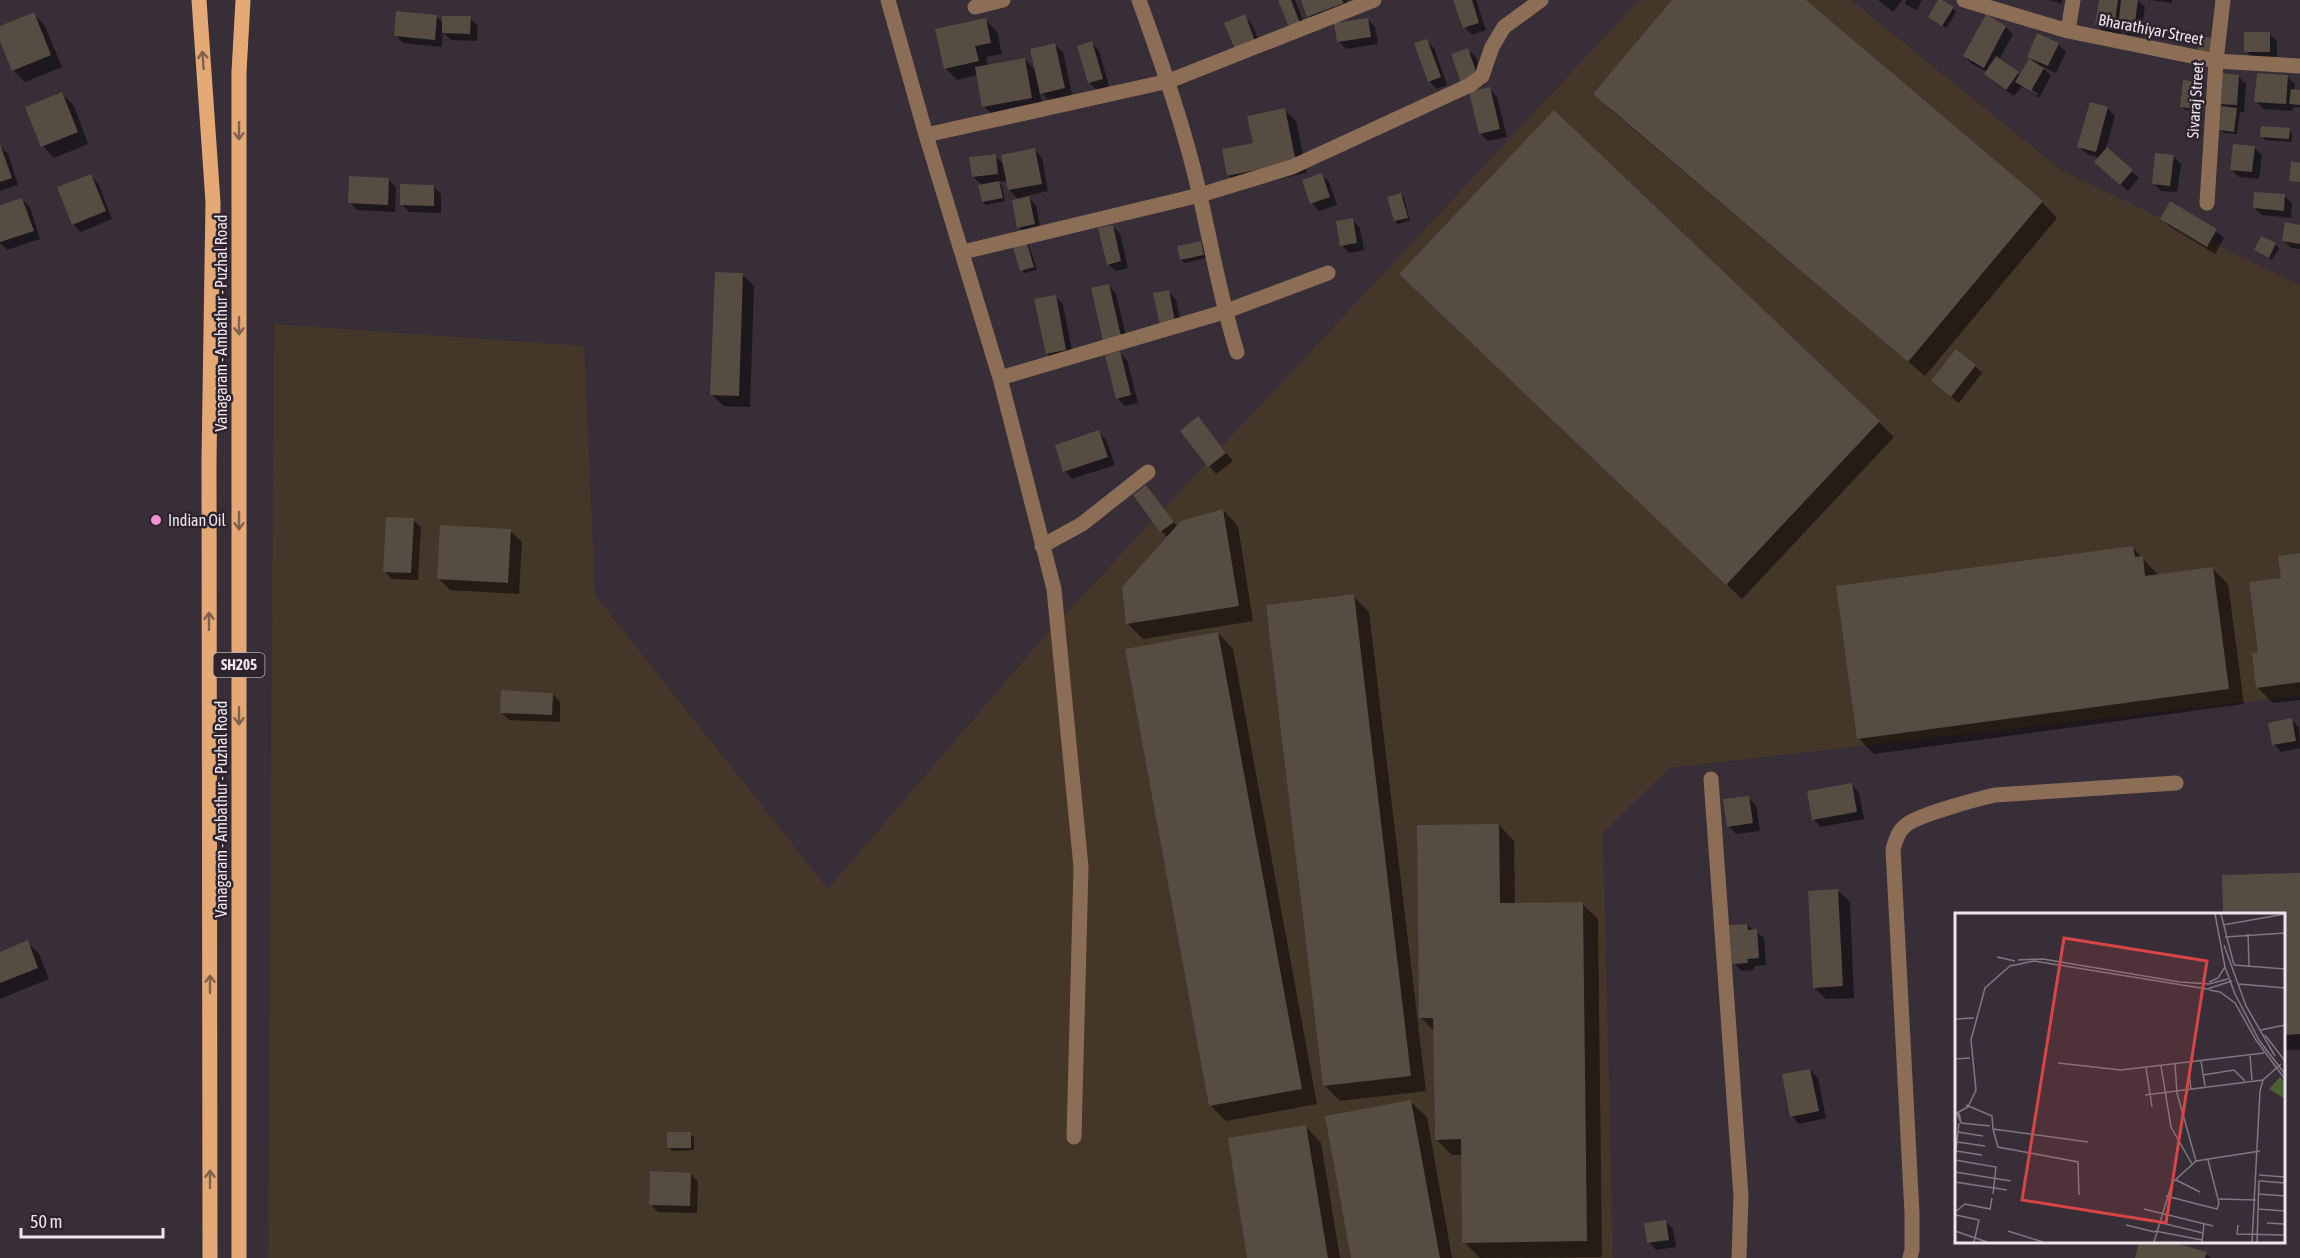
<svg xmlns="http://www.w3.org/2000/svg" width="2300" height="1258" font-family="'Asap Condensed',sans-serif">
<rect width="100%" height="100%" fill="#372e38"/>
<path fill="#443628" d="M1639,0H1851L2061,170L2300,285V696L1669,768L1603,833L1613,1258H268L274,324L584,346L595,595L828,889L1042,639Z"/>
<path fill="#0007" d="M1280,0H1295L1307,31Z
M1303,0H1346L1350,11L1316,23L1309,16Z
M1455,0H1476L1486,30L1472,35L1464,27Z
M1674,0H1804L2042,202L2057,218L1925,376L1611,110L1595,94Z
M1878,0H1902L1893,12Z
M1906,0H1922L1917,10L1908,6L1905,3Z
M2049,0H2062V4Z
M2101,0H2138L2145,7L2141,36L2127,35L2122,30L2121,35L2104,32L2097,25Z
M2151,0H2172V3Z
M1953,8L1956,12L1946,28L1933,20Z
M34,14L45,26L62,67L25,82L13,70L0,37V28Z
M1244,16L1252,24L1262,49L1244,56Z
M437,17L443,23L470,18L478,26L477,41L451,40L443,33L442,47L403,43L395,35Z
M985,20L997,31L1002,54L986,57L988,66L1025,59L1036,71L1055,45L1063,52L1072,95L1049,100L1040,92L1043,109L995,118L984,106L978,75L957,80L945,68Z
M1368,20L1375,27L1378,44L1346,49L1338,41Z
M2006,27L2013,34L1999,60L2021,76L2036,63L2029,56L2058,44L2066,52L2056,73L2041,66L2051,76L2039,98L2025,90L2037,96L2038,93L2025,86L2023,88L2022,86L2014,96L1993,81L1986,73L1987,72L1972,64L1964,56Z
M2269,34L2277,41V59H2253L2246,51Z
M1426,41L1434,48L1447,85L1437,89L1429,81Z
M1092,43L1099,51L1109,86L1097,90L1089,82Z
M1468,50L1476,57L1485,85L1470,90Z
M2239,77L2246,84L2244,112H2240L2237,134L2224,133L2220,130L2223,106L2220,103Z
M2287,77L2295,84L2294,91H2300V107H2293V111L2263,109L2256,101Z
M2196,83L2200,87L2197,112L2185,110L2182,107Z
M1490,89L1497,97L1507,137L1488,141L1480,133Z
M62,94L74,106L88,144L54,158L43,146Z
M2091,104L2108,109L2115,116L2106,148L2139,178L2128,191L2104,170L2100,158L2087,154L2079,147Z
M1284,110L1296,121L1307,173L1240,187L1228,175Z
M2289,130L2292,133V142L2265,140L2262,137Z
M0,146L8,154L18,185L0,191Z
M2254,148L2262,155L2259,179L2239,177L2231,169Z
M1035,150L1042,158L1048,191L1026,196L1036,205L1041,232L1026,235L1019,227V200L1009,190L1008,181L998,182L1002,186L1005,201L986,205L983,202V186L973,176L995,156L1005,165Z
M2173,156L2181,164L2177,192L2161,191L2153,183Z
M1321,174L1329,182L1337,205L1319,211L1312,203Z
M90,175L98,183L112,219L81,232L73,224Z
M388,179L396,187L395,212L357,210L350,202Z
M433,186L441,194V213L409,212L401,204Z
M1401,195L1404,198L1410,221L1398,224L1395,221Z
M2284,196L2292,203L2291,218L2262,215L2254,208Z
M22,199L30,207L40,239L7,250L0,243V207Z
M2171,203L2216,231L2224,238L2215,254L2169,226L2162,219Z
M1352,220L1360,228L1364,250L1349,253L1342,245Z
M1113,226L1120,234L1128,268L1116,271L1108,264Z
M2300,226V249L2291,248L2283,240Z
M1026,242L1029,245L1037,270L1025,273L1022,270Z
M1201,243L1204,246L1206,258L1185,263L1181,259Z
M2275,244L2279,248L2272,260L2255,250Z
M742,274L754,286L750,407L724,406L712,395Z
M1109,286L1116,294L1128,344L1112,347Z
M1417,290L1879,422L1894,437L1742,599Z
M1168,292L1176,299L1182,329L1169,332Z
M1055,296L1063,304L1073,357L1055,361L1047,354Z
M1120,353L1127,360L1138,403L1125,406L1117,398Z
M1975,366L1982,373L1959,403L1940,388Z
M1198,418L1233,461L1216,474L1182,431Z
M1099,432L1106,440L1115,465L1072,479L1065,471Z
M1146,487L1178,527L1223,510L1238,526L1253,621L1143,639L1127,623L1168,538L1161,531Z
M413,520L421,527L418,580L392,579L384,571Z
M510,531L522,542L519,594L450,590L438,578Z
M2133,548L2158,575L2212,568L2228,584L2244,704L1874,754L1858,738Z
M2300,554V700L2273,703L2257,687L2260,653L2283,580Z
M1353,596L1369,612L1426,1091L1340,1101L1324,1085Z
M1218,633L1233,649L1317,1104L1226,1121L1210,1105Z
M553,694L560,702V722L509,720L501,712Z
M2292,720L2299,728L2300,748L2281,752L2274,744Z
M1852,785L1859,793L1864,819L1821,827L1814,820L1809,793Z
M1748,798L1756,805L1760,831L1736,834L1729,826Z
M1499,825L1514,841L1515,904H1582L1598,919L1602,1257L1480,1258L1464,1242L1463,1155H1452L1436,1139L1435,1032L1421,1018Z
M2300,874V1050H2284V914H2225L2224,877Z
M1838,891L1850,902L1854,998L1826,999L1814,987Z
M1747,925L1764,938L1766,965L1754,966V970L1741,971L1734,963Z
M27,942L39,954L49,979L0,999V953Z
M1810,1070L1818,1078L1826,1118L1799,1124L1792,1116Z
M1411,1102L1427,1117L1452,1258H1352Z
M1306,1127L1321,1143L1340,1258H1249Z
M690,1134L694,1137V1150L672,1151L669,1147Z
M691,1174L698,1182L697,1213L658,1212L650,1204Z
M1665,1221L1673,1229L1676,1247L1656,1250L1649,1242Z
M2141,1242H2165L2206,1254L2211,1258H2136Z"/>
<path fill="#564c41" d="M1278,0H1291L1300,23L1289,27Z
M1301,0H1342L1344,3L1307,17Z
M1453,0H1472L1479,23L1463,28Z
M1672,0H1806L2043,201L1908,362L1593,94Z
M1938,0H1942L1954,7L1942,26L1928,17Z
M2099,0H2118L2114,28L2095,25Z
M2121,0H2138L2134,30L2118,28Z
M396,11L437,15L435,40L394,36Z
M34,12L51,55L12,71L0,41V26Z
M1245,14L1255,41L1235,49L1224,23Z
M1986,14L2006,26L1984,68L1963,56Z
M442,16H471L470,34L442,33Z
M986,18L991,43L975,46L979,61L944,69L935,29Z
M1368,18L1371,37L1337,42L1334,23Z
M2244,32H2270V52H2244Z
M2037,33L2059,43L2048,66L2027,57Z
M2201,36L2212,38L2209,55L2197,52Z
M1427,39L1441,77L1428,82L1414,43Z
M1092,41L1103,79L1088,83L1077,46Z
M1055,43L1065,88L1040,94L1030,49Z
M1468,48L1478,77L1461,83L1451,54Z
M1996,56L2019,72L2006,90L1984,74Z
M1025,58L1032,98L982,107L975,67Z
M2029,59L2044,68L2031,91L2015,82Z
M2221,73L2239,75L2237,105L2218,104Z
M2257,73L2288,75L2286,104L2254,102Z
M2183,80L2197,82L2194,109L2180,107Z
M1490,87L1500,129L1479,134L1469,92Z
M2291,89L2300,90V105L2289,104Z
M62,92L78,132L41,147L25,107Z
M2090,102L2108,107L2096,152L2077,147Z
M2221,106L2237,108L2234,132L2219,130Z
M1285,108L1296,162L1227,176L1222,149L1253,143L1247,116Z
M1554,110L1880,421L1726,585L1399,274Z
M2261,126L2290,128L2289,139L2260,137Z
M0,144L12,178L0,182Z
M2233,144L2255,146L2252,172L2230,170Z
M2107,147L2133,170L2120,185L2094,162Z
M1035,148L1042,184L1008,190L1001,155Z
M2155,153L2174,155L2170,186L2152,184Z
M996,154L998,174L972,177L969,157Z
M2291,161L2300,163V182L2289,181Z
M1322,173L1330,197L1310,204L1302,180Z
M91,174L106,211L72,225L57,187Z
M349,176L389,178L388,205L348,203Z
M999,181L1003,198L982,202L978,185Z
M400,184L434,185V206L400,205Z
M2254,192L2285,194L2284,211L2253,208Z
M1401,193L1408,218L1394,221L1387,197Z
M1029,196L1035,224L1017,228L1012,200Z
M22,198L34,231L0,242V205Z
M2170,201L2217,229L2207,247L2160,219Z
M1353,218L1357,243L1340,246L1336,221Z
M2285,222L2300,225V244L2282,241Z
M1113,225L1121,261L1107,265L1098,228Z
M2261,236L2276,243L2269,258L2254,250Z
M1026,240L1034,267L1020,271L1012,244Z
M1201,241L1204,255L1180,260L1177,246Z
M715,272L743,273L739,396L710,395Z
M1109,284L1121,336L1103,341L1091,288Z
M1169,290L1175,322L1160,325L1153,293Z
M1056,295L1066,350L1046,354L1034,299Z
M1956,349L1976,365L1951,397L1931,381Z
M1120,351L1131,395L1116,399L1105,355Z
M1198,416L1226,453L1208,467L1180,431Z
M1099,430L1108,457L1063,472L1055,445Z
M1146,485L1174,522L1160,532L1133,495Z
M1223,509L1239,606L1126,624L1122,587L1181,521Z
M386,517L414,518L411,573L383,572Z
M440,525L511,529L508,583L437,579Z
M2133,546L2135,557L2143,556L2145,576L2213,567L2229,689L1857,739L1836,586Z
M2300,553V682L2256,688L2252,653L2258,652L2249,582L2281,578L2278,556Z
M1354,594L1411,1076L1323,1086L1266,605Z
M1218,632L1302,1089L1209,1106L1125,649Z
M501,690L553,693L552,715L500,713Z
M2292,718L2296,741L2272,745L2268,723Z
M1852,783L1857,812L1812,820L1807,791Z
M1749,796L1753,823L1727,827L1723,799Z
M1499,824L1500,903L1583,902L1587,1241L1462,1243L1461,1139L1435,1140L1433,1018H1419L1417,825Z
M2300,873V1034L2284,1035V914H2223L2222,875Z
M1838,889L1843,986L1813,988L1808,891Z
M1747,924L1748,930L1757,929L1759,958L1747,959L1748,963L1732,964L1729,925Z
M28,940L38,968L0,983V952Z
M1810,1069L1819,1111L1790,1117L1782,1074Z
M1411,1100L1440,1258H1351L1325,1116Z
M1306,1125L1328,1258H1247L1228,1138Z
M667,1132H691V1148H667Z
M650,1171L691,1173L690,1206L649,1205Z
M1666,1220L1669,1240L1647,1243L1644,1223Z
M2139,1242H2171L2207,1252L2205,1258H2135Z"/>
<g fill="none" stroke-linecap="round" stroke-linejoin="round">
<path stroke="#8c6e56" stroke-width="15" d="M888,0L926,135L1000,378L1054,589L1081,867L1074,1137
M1139,0C1162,64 1185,129 1200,196C1212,249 1221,301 1237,352
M1964,0L2068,31L2216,61L2300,66
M975,7L1003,0
M2068,31L2073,0
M926,135L1169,81L1374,0
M2207,203L2216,61L2223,0
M963,252L1200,195L1292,167L1470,85L1482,76L1492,47L1504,27L1541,0
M1000,378L1224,312L1328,273
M1042,546L1082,524L1148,472
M1711,779L1741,1196L1739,1258
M1910,1258L1912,1250V1213L1893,849C1896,840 1898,831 1906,825C1918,815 1977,799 1995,795L2176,783"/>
<path stroke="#e5a976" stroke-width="15" d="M199,0L213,202L209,459L210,1258
M239,1258V72L243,0"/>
</g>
<defs><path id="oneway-shaft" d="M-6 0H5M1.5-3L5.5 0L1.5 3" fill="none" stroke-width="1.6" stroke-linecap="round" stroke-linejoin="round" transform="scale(1.5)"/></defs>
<g stroke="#80604e">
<use href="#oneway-shaft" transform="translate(203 60) rotate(-94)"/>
<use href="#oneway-shaft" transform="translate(239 131) rotate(90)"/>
<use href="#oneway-shaft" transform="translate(239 326) rotate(90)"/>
<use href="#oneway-shaft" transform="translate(239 521) rotate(90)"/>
<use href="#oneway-shaft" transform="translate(209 621) rotate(-90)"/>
<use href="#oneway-shaft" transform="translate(239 716) rotate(90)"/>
<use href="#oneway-shaft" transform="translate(210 984) rotate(-90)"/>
<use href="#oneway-shaft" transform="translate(210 1179) rotate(-90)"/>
</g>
<circle fill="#f491d3" stroke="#2d242e" stroke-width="2" cx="156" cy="520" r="6"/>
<g text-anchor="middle" stroke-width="5" stroke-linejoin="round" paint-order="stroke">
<rect fill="#2d242e" stroke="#b3acb3" stroke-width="1.5" x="213.5" y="653" width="51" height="24" rx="4.5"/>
<g font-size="15" font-weight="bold" fill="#ece6ec">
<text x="239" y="670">SH205</text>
</g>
<g font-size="16" fill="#ece6ec" stroke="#2d242e">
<text transform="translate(2151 29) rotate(11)" y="6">Bharathiyar Street</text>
<text transform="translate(2195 100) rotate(-86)" y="6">Sivaraj Street</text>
<text transform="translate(221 323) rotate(-90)" y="6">Vanagaram - Ambathur - Puzhal Road</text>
<text transform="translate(221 809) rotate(-90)" y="6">Vanagaram - Ambathur - Puzhal Road</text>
</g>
<g font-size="16" fill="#ece6ec" stroke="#2d242e" text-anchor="start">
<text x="168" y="526">Indian Oil</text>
</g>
</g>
<g transform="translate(1955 913)">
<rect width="330" height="330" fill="#372e38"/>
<path d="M325,164L330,169V186L314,176Z" fill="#4c6133"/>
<path fill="none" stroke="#7f7880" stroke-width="1.5" d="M260,1L270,54L280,81L304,127L330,161M266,1L279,52M268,12L330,1M293,21L294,53M270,24L330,20M269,32L291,93L320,143M42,44L60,48M63,47L88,46L225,69L254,71L273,66M279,52L330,56M254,69L263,65L270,54M284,71L330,75M254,77L265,79L280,90L301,127L330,166M0,106L19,105M306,117L330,112M310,122L330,148M295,143L297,167M246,148L250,173M103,150L166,157L309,140M220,151L222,180L241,248M206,153L216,214L237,251M191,155L197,194M234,159L236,177M248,162L279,157L290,168M0,169V146L15,145M190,182L308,167M11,192L37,203L38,216L133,229M2,200L6,210L4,200M0,201L13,194L21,177L16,127L30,75L55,53L79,48L252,76L277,68M6,210L35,213M38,216L43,234L123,249L124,282M3,219L28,223M2,229L30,233M1,238L27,242M0,246L4,210M0,247L41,254L38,281M0,259L56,268M304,262L330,264M221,267L245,279M305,268L330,270M0,269L52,277M303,281L330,283M211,283L262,296L264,290L253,247M264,286L301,287M189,296L258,313M303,296L330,298M0,299L10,291L35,296L37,285M1,302L24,307L19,329M203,309L248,320M312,310L330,311M171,312L200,319M283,312L282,321L330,322M0,318L32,329M53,318L88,329M200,318L247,327M199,329L217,270L241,248L305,238M247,329L249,311M297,329L305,178L308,167L326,151M302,329L304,267"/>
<path fill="#d94445" fill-opacity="0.15" stroke="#d94445" stroke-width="3" d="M109,25L252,48L211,310L67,287Z"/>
<rect width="330" height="330" fill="none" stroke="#ece6ec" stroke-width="3"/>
</g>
<path d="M21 1228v9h142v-9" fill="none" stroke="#ece6ec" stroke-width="3"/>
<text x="30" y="1228" font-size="18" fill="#ece6ec" stroke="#2d242e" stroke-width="4.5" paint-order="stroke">50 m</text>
</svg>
